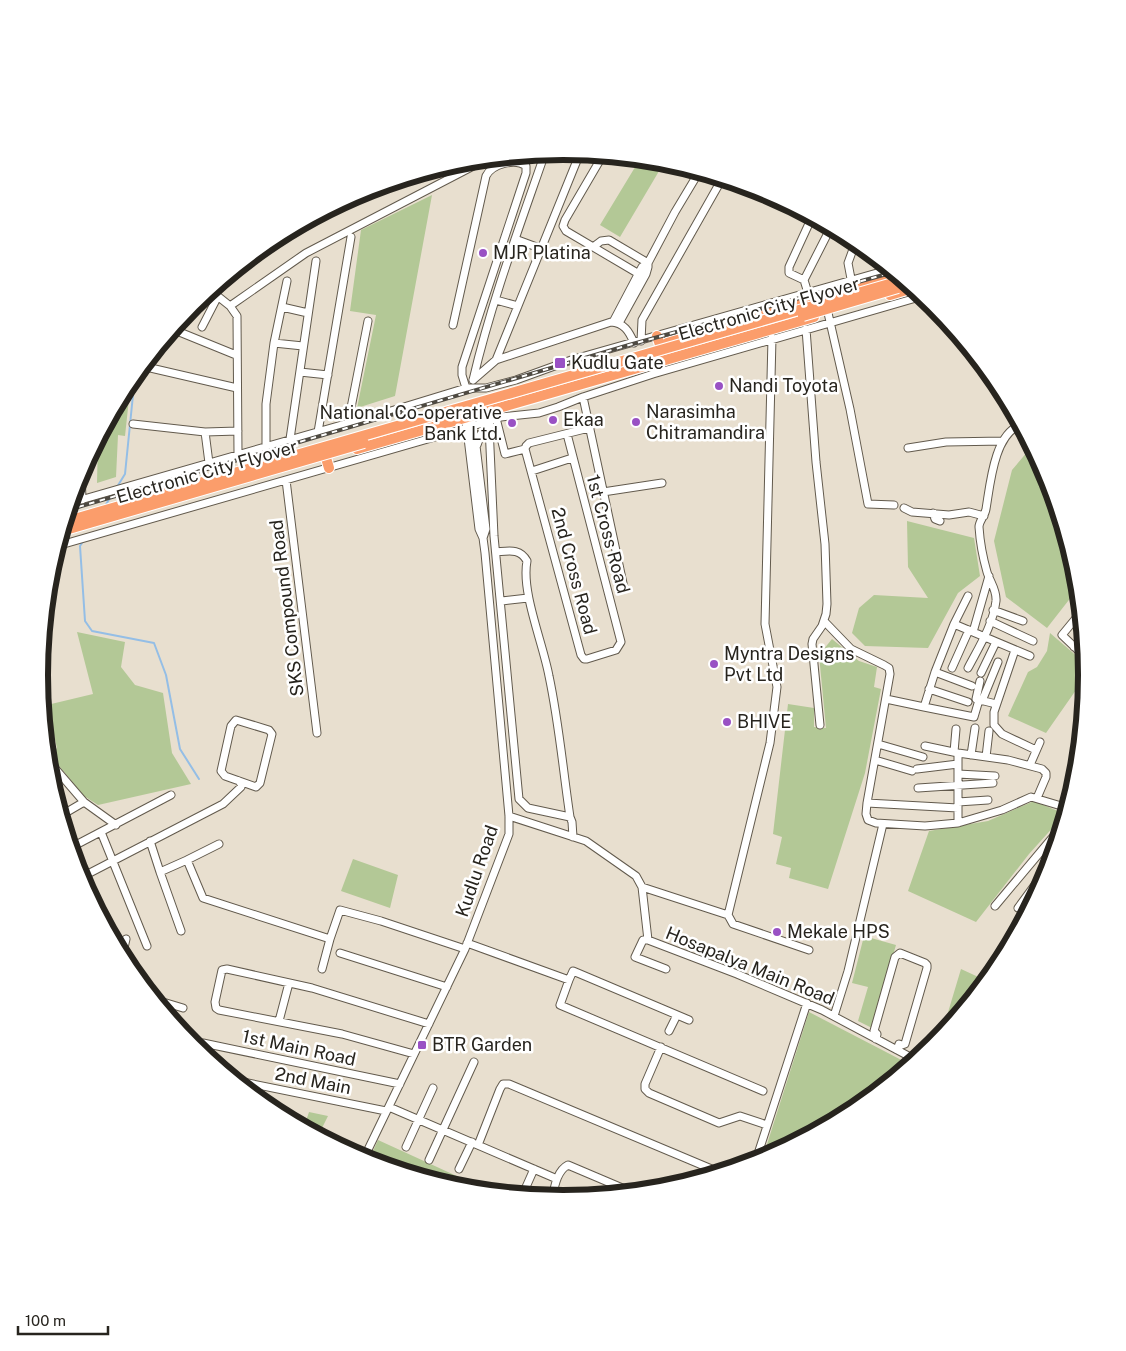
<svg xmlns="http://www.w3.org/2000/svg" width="1126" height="1351" font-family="'Public Sans',sans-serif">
<rect width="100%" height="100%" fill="#e8dfcf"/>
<path fill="#b3c896" d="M640,159L665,161L620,237L600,225Z
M432,195L395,396L357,408L376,315L350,311L361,230Z
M131,380L125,436L118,435L116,477L97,483L98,439Z
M1028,451L1036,453L1047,475L1077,574L1079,587L1047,628L1006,597L994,541L1012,470Z
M907,521L974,538L980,576L958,593L928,648L865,646L852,633L859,608L874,595L928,598L908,567Z
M77,632L125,642L121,667L135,685L163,693L172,753L191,784L98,805L84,796L50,755L57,748L47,705L93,694Z
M1050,633L1086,664L1087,676L1086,692L1076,690L1046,733L1008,716L1028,672L1037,667L1047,651Z
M832,639L859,661L877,667L874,687L881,689L865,773L828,889L789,878L791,868L776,864L782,837L773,834L788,704L814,708V727L826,728L819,655Z
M1034,801L1065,814L1029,854L976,922L908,891L929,831L988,821Z
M353,859L398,875L390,908L341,891Z
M864,936L896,945L872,1028L858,1021L868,987L852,983Z
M961,969L987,981L940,1039Z
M809,1012L911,1065L854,1112L762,1160Z
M309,1112L328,1116L318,1136L282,1117L306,1121Z
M378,1140L472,1183L469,1190H460L368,1162Z"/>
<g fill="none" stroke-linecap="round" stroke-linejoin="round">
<path stroke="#94bee6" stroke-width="2" d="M117,487L125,474L135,375
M105,506L113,493
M84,540L80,546L85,621L92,631L154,643L166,675L180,749L199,779"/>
<g stroke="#625a4d" stroke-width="9">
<path id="minor" d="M603,155L565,220L563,226L566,231L639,274
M515,239L542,249
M593,247L601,241L609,240L648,263
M804,280L789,273V267L812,217
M852,284L848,263L856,241
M210,290L230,306L237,316L238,454
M808,293L804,280L831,227
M496,300L518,306
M230,306L306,253L487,159
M282,307L308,313
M828,313L850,409L868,504L894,505
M613,322L642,267L648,263
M619,323L646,274L648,267V263L675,212L699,172
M453,325L486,176C492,164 515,158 526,166V173L462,367V375L466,388
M202,327L218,296
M172,329L236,355
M806,329L816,462L825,544L827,604L826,614L822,626L813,639L812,644L820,725
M641,341L642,320L718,186
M274,343L303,346
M496,360L580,153
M142,366L237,388
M300,372L328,375
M473,380C491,303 519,228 545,153
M473,380L496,360L611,322C624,323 629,331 634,343
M583,397L624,588
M470,411L476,446L486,529L483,538
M497,422L505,454L525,449
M348,423L368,321
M133,424L205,432L209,463
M489,426L494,536L519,799L528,808L570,817
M205,432L238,431
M318,432L351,237
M290,439L316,261
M477,445L481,434L490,425
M266,446V404L274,343L287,281
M908,448L946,442L1003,441
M525,449L581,655L584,659H587L616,650L621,642L567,434
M525,449L526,446L529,443L589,428
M81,470L82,500
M532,471L572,458
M286,480L317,733
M603,492L662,483
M70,503L394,410L466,388H486L516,380L574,359L891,269
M904,508L912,512L949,515L969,512L984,516
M933,513L935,519L940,521
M57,546L473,426L501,417L539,413L558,407L583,397L653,374L923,296
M496,552C509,551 520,548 527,561C521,592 543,643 549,676C559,723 563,770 570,817L572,822L573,837
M502,601L528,598
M993,610L1023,621
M1081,612L1062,635L1085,657
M824,621L851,649L884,665L889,668L890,674L867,803L866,814L868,820L876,823L925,826L958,823L1002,810L1031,797L1068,808
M990,621L1033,641
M954,624L968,596
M973,632L989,576
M1074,647L1083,637
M1015,650L994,712V725L1002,734L1036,750
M952,668L969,630
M968,668C979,647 993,625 996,601C997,590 990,582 987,572C983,558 980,542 979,527C979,521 985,516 986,509C990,486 994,433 1021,425
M935,672L972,686
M981,673L996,642
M980,681L976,699L996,704
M929,689L968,702
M886,699L924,707L935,672L954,624L1030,656
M982,701L998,662
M924,707L974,717L979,700
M236,720L269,730L272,734L260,783L256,787L225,776L221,771L231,726Z
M878,744L923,757
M925,746L958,753L1008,760L1042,769L1046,773V777L1037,798
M954,752L956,729
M958,753V823
M971,755L975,728
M986,757L989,731
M47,759L84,802L116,825
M875,760L912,771
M1030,765L1040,742
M917,769L958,764
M958,774L995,776
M918,788L993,783
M958,802L988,800
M867,803L958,808
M60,816L84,802
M509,816L586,841L636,876L642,887L648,940L737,974L822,1010L916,1060
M101,832L147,946
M150,841L160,872L187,860L203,898L330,939L340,910L381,921L465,949
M70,848L171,795
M1044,848L1054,855
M187,860L219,844
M160,872L181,931
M80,878L223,804L241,787V784L239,781
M642,887L728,915L770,743L777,687L765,624L772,338
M995,906L1063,825
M1018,908L1051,863
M728,915L733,924L809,950
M648,940H643L635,957L666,969
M467,943L569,980L573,971L689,1020
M340,953L447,987
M122,957L126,939
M126,965L134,968
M322,969L330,939
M569,980L560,1005L763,1091
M153,999L183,1008
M834,1016L848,971L883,824
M279,1021L289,983
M669,1031L677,1015
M876,1039L877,1034L874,1031L895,957L900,953L925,963L927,965V968L905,1044L902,1045L899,1044L897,1050
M661,1047L645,1084V1089L649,1093L719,1123L740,1116L767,1125
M201,1054L203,1043L400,1084
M414,1054L342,1034L219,1010L216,1008L215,1002L222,970L227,969L312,988L429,1024
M233,1080L386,1111
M389,1107L557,1179
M478,1145L500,1089L503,1084H509L721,1173
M406,1147L433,1088
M363,1160L465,949L509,834V816L485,553L483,538L479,529L465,413
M429,1160L474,1062
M755,1163L807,1003
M459,1169L472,1142
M522,1196L534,1169
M566,1199L553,1194C555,1184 558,1170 568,1165L634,1193"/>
</g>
<g stroke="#fff" stroke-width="12">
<path id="highway" d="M890,295L913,288
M657,336L660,345
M667,343L898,276
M357,449L814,317
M326,458L329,468"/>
</g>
<use href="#minor" stroke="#fff" stroke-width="7"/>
<use href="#highway" stroke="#fb9d6b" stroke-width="10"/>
<g stroke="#4e4a42" stroke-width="4">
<path id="rail" d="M68,510L629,345L894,272"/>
</g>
<use href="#rail" stroke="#fff" stroke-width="2" stroke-dasharray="5.5" stroke-linecap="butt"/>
<g stroke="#fff" stroke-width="12" stroke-linecap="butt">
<path id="highway-bridge" d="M803,316L898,288
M64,522L903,280
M62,531L364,443"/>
</g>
<use href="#highway-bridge" stroke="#fb9d6b" stroke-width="10"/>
</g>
<g fill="#9951c4" stroke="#fff" stroke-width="2">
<circle cx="483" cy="253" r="5"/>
<rect x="554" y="357" width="12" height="12" rx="2.5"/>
<circle cx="719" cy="386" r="5"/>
<circle cx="553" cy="420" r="5"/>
<circle cx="636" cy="422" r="5"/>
<circle cx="512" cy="423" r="5"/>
<circle cx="714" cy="664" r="5"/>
<circle cx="727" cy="722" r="5"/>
<circle cx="777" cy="932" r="5"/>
<rect x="417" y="1040" width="10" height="10" rx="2.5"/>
</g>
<g text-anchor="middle" stroke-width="5" stroke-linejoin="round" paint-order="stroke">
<g font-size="18" fill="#27241e" stroke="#fff" text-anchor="start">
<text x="493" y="259">MJR Platina</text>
<text x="571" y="369">Kudlu Gate</text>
<text x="729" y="392">Nandi Toyota</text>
<text x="646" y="418">Narasimha<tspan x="646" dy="21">Chitramandira</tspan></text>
<text x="502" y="419" text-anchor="end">National Co-operative<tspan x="502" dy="21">Bank Ltd.</tspan></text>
<text x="563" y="426">Ekaa</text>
<text x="724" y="660">Myntra Designs<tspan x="724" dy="21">Pvt Ltd</tspan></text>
<text x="737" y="728">BHIVE</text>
<text x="787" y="938">Mekale HPS</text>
<text x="432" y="1051">BTR Garden</text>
</g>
<g font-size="18" fill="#27241e" stroke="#fff">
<text transform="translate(769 309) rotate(-16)" y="6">Electronic City Flyover</text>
<text transform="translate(207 472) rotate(-16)" y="6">Electronic City Flyover</text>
<text transform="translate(608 534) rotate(75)" y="6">1st Cross Road</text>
<text transform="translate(574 571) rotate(75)" y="6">2nd Cross Road</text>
<text transform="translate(287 608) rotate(-97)" y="6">SKS Compound Road</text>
<text transform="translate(477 871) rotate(-71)" y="6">Kudlu Road</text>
<text transform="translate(750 966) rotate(22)" y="6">Hosapalya Main Road</text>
<text transform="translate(299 1048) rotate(12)" y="6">1st Main Road</text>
<text transform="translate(313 1081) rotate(11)" y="6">2nd Main</text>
</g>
</g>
<path d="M0 0H1126V1351H0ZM48 675a515 515 0 1 1 1030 0a515 515 0 1 1-1030 0Z" fill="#fff" fill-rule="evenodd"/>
<path fill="none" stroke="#27241e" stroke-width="6" d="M48 675a515 515 0 1 1 1030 0a515 515 0 1 1-1030 0Z"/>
<path d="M18 1326v8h90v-8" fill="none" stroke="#27241e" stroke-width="2.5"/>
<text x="25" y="1326" font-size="15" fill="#27241e" stroke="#ffffff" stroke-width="4" paint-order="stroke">100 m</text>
</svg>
